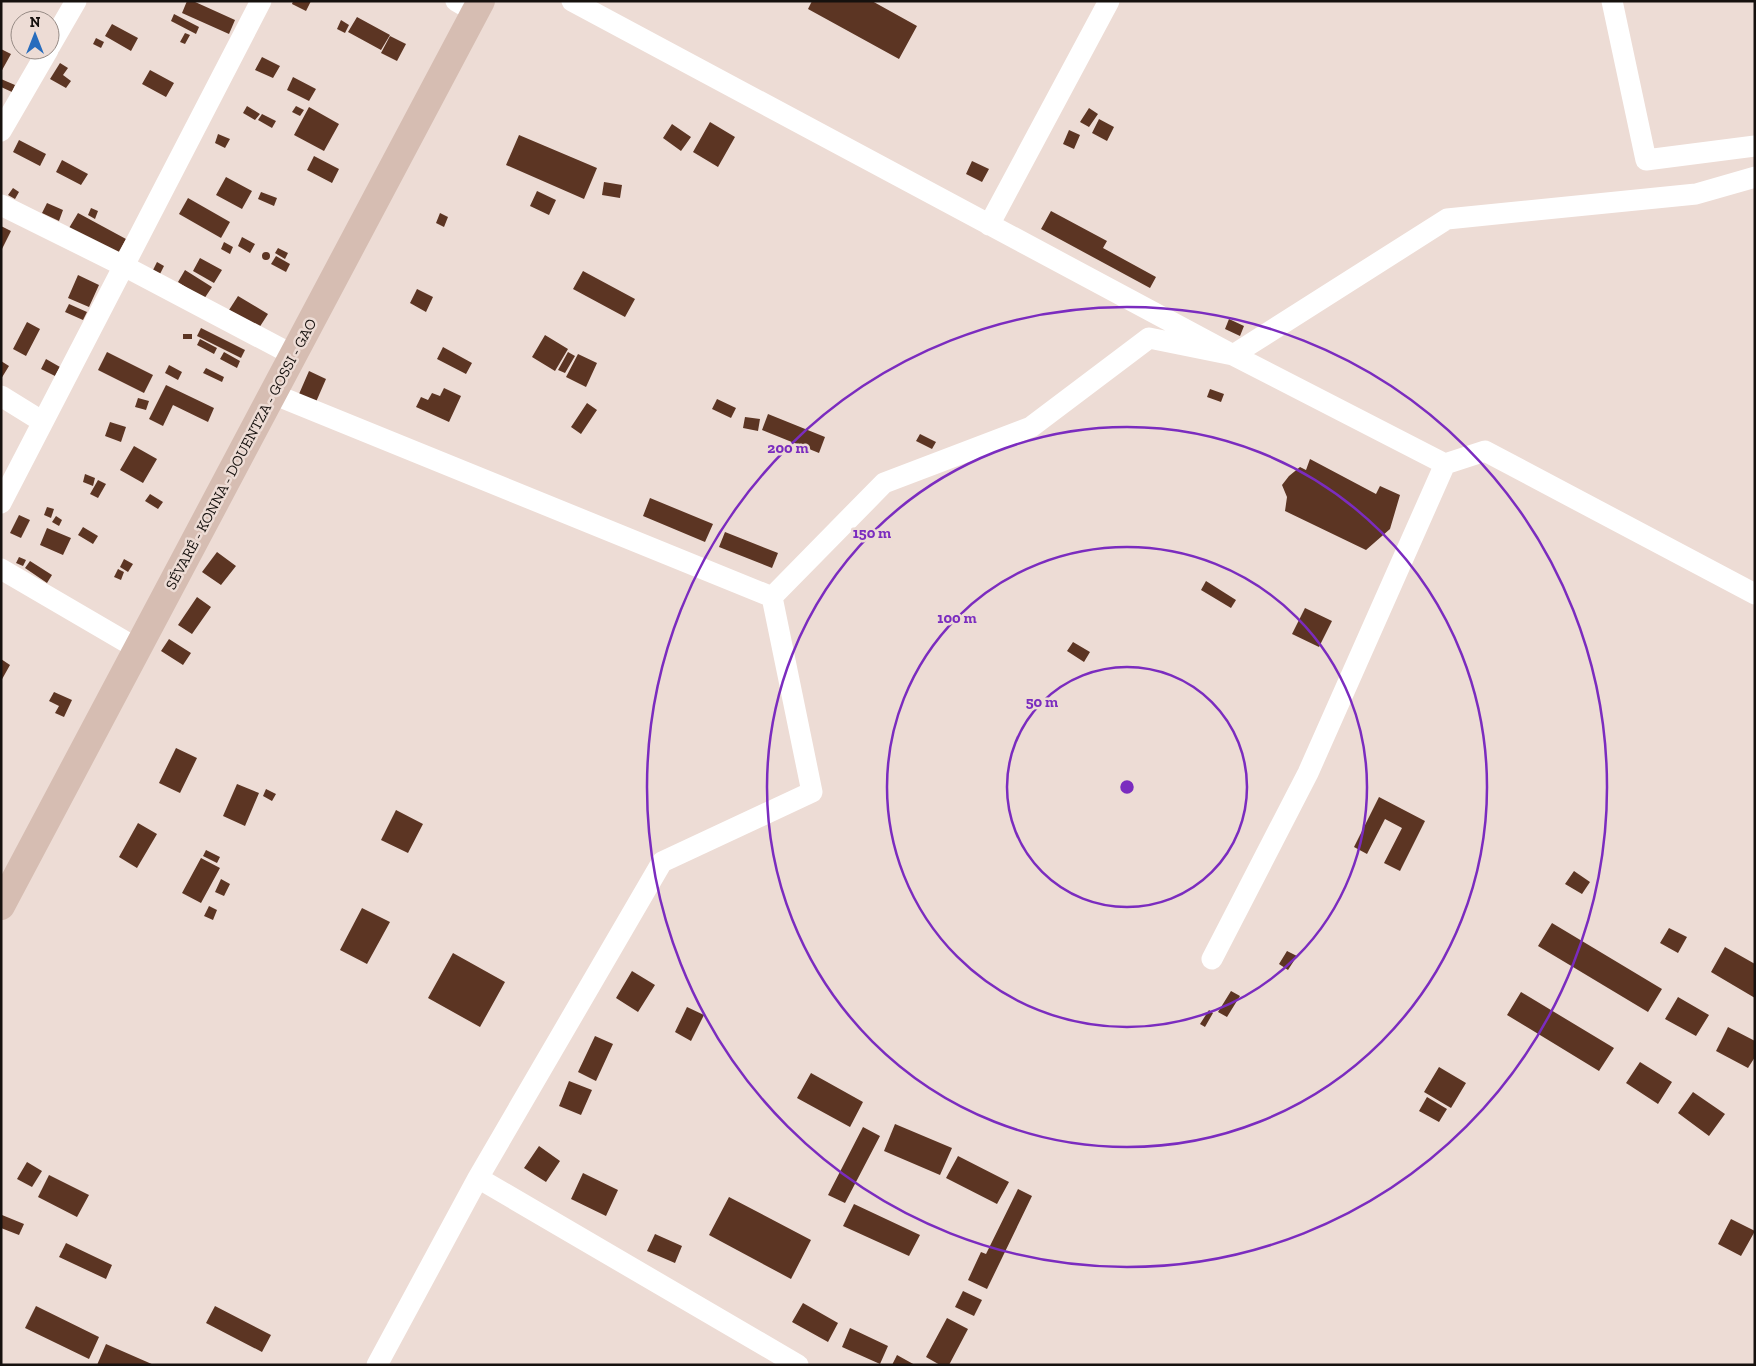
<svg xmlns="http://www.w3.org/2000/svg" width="1756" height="1366" font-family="'Zilla Slab',serif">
<rect width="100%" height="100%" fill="#eddcd5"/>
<path fill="#5c3523" d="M187,1H193L235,20L229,34L182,13Z
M293,1H311L306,11L292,4Z
M812,1H872L917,26L899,59L808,9Z
M174,14L199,27L196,34L171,21Z
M357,17L390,35L381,50L348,32Z
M341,20L349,25L345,33L337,29Z
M112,24L138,38L131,51L105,36Z
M185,33L190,35L185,44L180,42Z
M390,36L406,44L397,61L381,53Z
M96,38L104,42L101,48L93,44Z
M1,49L11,54L1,72Z
M19,50H37L32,58Z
M262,57L280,66L273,78L255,70Z
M60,63L68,68L63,75L71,81L66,88L50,79Z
M150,70L174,83L166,97L142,84Z
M293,77L316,89L309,101L287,90Z
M1,79L15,85L12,92L1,87Z
M247,106L260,114L255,120L243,113Z
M296,106L304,110L300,116L292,112Z
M309,107L339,124L324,151L294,135Z
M1089,108L1098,114L1089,127L1080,122Z
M262,114L276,121L272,128L258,120Z
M1099,119L1114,127L1107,141L1092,133Z
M710,122L735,137L718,167L693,152Z
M672,124L691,137L681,151L663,138Z
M1069,130L1080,135L1074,149L1063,144Z
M218,134L230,139L225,148L215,143Z
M519,135L597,168L584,199L506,165Z
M19,140L46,154L40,166L13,152Z
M314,156L339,169L332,183L307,170Z
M62,160L88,174L81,185L56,172Z
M972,161L989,169L982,182L966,174Z
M226,177L252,191L242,209L216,195Z
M604,182L622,185L620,198L602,195Z
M13,188L19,192L15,199L8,195Z
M537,191L556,200L549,215L530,206Z
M261,192L277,198L274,206L258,199Z
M188,198L230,222L221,238L179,214Z
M47,203L63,210L59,221L42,213Z
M91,208L98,211L95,219L88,215Z
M1051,211L1107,241L1103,248L1156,277L1150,288L1041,229Z
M78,213L126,239L117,255L69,228Z
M440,213L448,217L444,227L436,223Z
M1,226L11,231L1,251Z
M242,237L255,244L250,253L238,246Z
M224,242L233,247L230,254L221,249Z
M278,248L288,253L285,259L275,253Z
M262 256a4 4 0 1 1 8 0a4 4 0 1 1-8 0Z
M276,256L290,264L286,272L271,264Z
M200,258L222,270L214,283L193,271Z
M157,262L164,266L160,274L153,270Z
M185,270L212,287L204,299L178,282Z
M583,271L635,299L625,317L573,289Z
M78,275L99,285L89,307L68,298Z
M417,289L433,297L426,312L410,303Z
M238,296L268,314L259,328L229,310Z
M69,304L87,312L83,320L65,312Z
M1229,319L1244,326L1240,336L1225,329Z
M27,322L40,329L26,356L13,349Z
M201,328L245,350L241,358L197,336Z
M183,334H192V339H183Z
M545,335L568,349L555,371L532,357Z
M200,339L217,348L214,354L197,345Z
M443,347L472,363L466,374L437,359Z
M107,352L153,375L144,393L98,370Z
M224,352L240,361L237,368L220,359Z
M568,352L575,356L565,373L558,370Z
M578,354L597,363L586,387L566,377Z
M46,359L60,367L55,376L41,369Z
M1,361L9,366L1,379Z
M169,365L182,372L178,380L165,373Z
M206,368L224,377L222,382L203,373Z
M309,371L326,379L316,402L299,394Z
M166,385L214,408L208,422L173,405L163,426L149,419Z
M444,388L461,396L449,422L416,407L421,397L428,400L432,393L440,396Z
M1210,389L1224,394L1221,402L1207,397Z
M138,398L149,401L146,410L135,407Z
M717,399L736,408L731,418L712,409Z
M587,403L597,410L581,434L571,427Z
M768,414L825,437L819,453L762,430Z
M745,417L760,419L758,431L743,428Z
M110,422L126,427L121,442L105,436Z
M920,434L936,442L932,449L916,441Z
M134,446L157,459L143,483L120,470Z
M1310,459L1376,494L1380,486L1400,495L1390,529L1366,550L1285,511L1287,497L1282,485L1289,476L1300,467L1306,470Z
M85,474L95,478L93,486L83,482Z
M98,480L106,484L98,498L90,494Z
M150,494L163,502L158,509L145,501Z
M650,498L713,524L705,542L643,516Z
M47,507L54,509L51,518L44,515Z
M19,515L30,520L21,538L10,533Z
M56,516L62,520L59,526L52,522Z
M83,527L98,536L93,544L78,535Z
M47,528L71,538L63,555L40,545Z
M725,532L778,553L772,568L719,547Z
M217,552L236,566L221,585L202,572Z
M19,557L26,560L23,566L16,563Z
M124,559L133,564L128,572L120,567Z
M30,561L52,575L47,583L25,568Z
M118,569L124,572L121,580L114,577Z
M1206,581L1236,600L1231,608L1201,590Z
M197,597L211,607L192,634L178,625Z
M1305,608L1332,621L1319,647L1292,634Z
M169,639L191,653L183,665L161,651Z
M1073,642L1090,652L1084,662L1067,651Z
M1,659L10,665L1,681Z
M54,692L72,700L64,717L55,713L59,706L49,701Z
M176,748L197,758L180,793L159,783Z
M237,784L259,793L245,826L223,816Z
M266,789L276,794L272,801L263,796Z
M1379,797L1425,821L1400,871L1384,863L1402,828L1385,819L1367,854L1354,847Z
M396,810L423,824L408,853L381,840Z
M138,823L157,834L137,868L119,857Z
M206,850L220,857L217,863L203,856Z
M201,858L220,868L201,903L182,893Z
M1574,871L1590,882L1582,894L1565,884Z
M221,879L230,884L224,896L215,892Z
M209,906L217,910L213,920L204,916Z
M362,908L390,922L367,964L340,950Z
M1552,923L1662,989L1648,1012L1538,946Z
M1669,928L1687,937L1678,953L1660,943Z
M1725,947L1755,964V998L1711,972Z
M1287,951L1297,956L1288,970L1279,964Z
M453,953L505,982L480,1027L428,998Z
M632,971L655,985L638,1012L616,998Z
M1231,991L1240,996L1227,1017L1218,1012Z
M1521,992L1614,1048L1599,1071L1507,1015Z
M1678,997L1709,1015L1696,1036L1665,1019Z
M687,1007L704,1015L691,1041L675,1032Z
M1209,1010L1213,1013L1205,1027L1200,1024Z
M1728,1027L1755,1041V1057L1748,1068L1716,1051Z
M595,1036L613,1044L596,1081L578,1072Z
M1640,1062L1672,1082L1658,1104L1626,1083Z
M1439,1067L1466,1083L1451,1108L1424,1092Z
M811,1073L863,1102L850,1127L797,1098Z
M569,1081L592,1090L581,1115L559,1106Z
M1693,1092L1725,1114L1709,1136L1678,1113Z
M1427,1097L1447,1109L1439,1122L1419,1111Z
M895,1124L952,1148L940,1175L884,1151Z
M863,1127L880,1136L845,1203L828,1195Z
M539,1146L560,1161L546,1182L524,1168Z
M958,1156L1009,1182L997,1204L946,1178Z
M27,1162L42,1171L32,1187L17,1179Z
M583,1173L618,1190L606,1216L571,1199Z
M49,1175L89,1195L77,1217L38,1197Z
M1018,1189L1032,1196L987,1289L968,1280L981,1252L986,1254Z
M729,1197L811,1240L791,1279L709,1235Z
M854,1204L920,1235L909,1256L843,1226Z
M2,1215L24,1224L19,1235L1,1228Z
M1731,1219L1755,1231L1741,1256L1718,1244Z
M655,1234L682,1246L675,1263L647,1251Z
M66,1243L112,1265L106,1279L59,1257Z
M963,1291L982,1300L974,1316L955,1307Z
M803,1303L838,1323L828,1342L792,1322Z
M36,1306L99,1337L89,1359L25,1328Z
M215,1306L271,1335L262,1352L206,1323Z
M947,1318L968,1329L949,1365H940L926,1357Z
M850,1328L888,1346L880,1364L842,1347Z
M106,1344L154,1365H97Z
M897,1355L915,1365H892Z"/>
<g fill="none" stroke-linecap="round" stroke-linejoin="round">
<path stroke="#fff" stroke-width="21" d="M456,1L475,12
M572,1L1233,355L1445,464L1308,773L1212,959
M1612,1L1646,160L1755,146
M50,46L76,1
M1,131L48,50
M1,205L124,266L293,355
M989,225L1109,1
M273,394L772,597L884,483L1031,427L1149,338L1233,355L1447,219L1696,194L1755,177
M1,396L43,422
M1445,464L1485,451L1755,594
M1,503L261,1
M1,569L138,649
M478,1178L662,862L812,792L772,597
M377,1365L478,1178L798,1365"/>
<path stroke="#d6bdb2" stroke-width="28" d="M1,906L481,1"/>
</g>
<g fill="none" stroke="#7b2cbf" stroke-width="2.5">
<circle cx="1127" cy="787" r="120"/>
<circle cx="1127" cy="787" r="240"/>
<circle cx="1127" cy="787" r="360"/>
<circle cx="1127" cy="787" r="480"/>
</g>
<g text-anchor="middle" stroke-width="5" stroke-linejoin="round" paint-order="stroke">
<g font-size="15" fill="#16110e" stroke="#eddcd5">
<text transform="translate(241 454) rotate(-62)" y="5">SÉVARÉ - KONNA - DOUENTZA - GOSSI - GAO</text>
</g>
</g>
<circle cx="1127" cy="787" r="8" fill="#7b2cbf" stroke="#eddcd5" stroke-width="2.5"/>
<g font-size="15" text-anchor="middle" font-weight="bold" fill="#7b2cbf" stroke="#eddcd5" stroke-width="5" stroke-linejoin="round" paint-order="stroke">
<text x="788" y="453">200 m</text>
<text x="872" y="538">150 m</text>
<text x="957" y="623">100 m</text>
<text x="1042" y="707">50 m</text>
</g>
<rect width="1756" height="1366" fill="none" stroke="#16110e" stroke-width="5"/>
<g transform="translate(35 35)"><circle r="24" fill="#eddcd5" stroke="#978b85"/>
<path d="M0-4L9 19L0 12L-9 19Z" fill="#276cbd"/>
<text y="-8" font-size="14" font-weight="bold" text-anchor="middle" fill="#16110e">N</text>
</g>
</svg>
